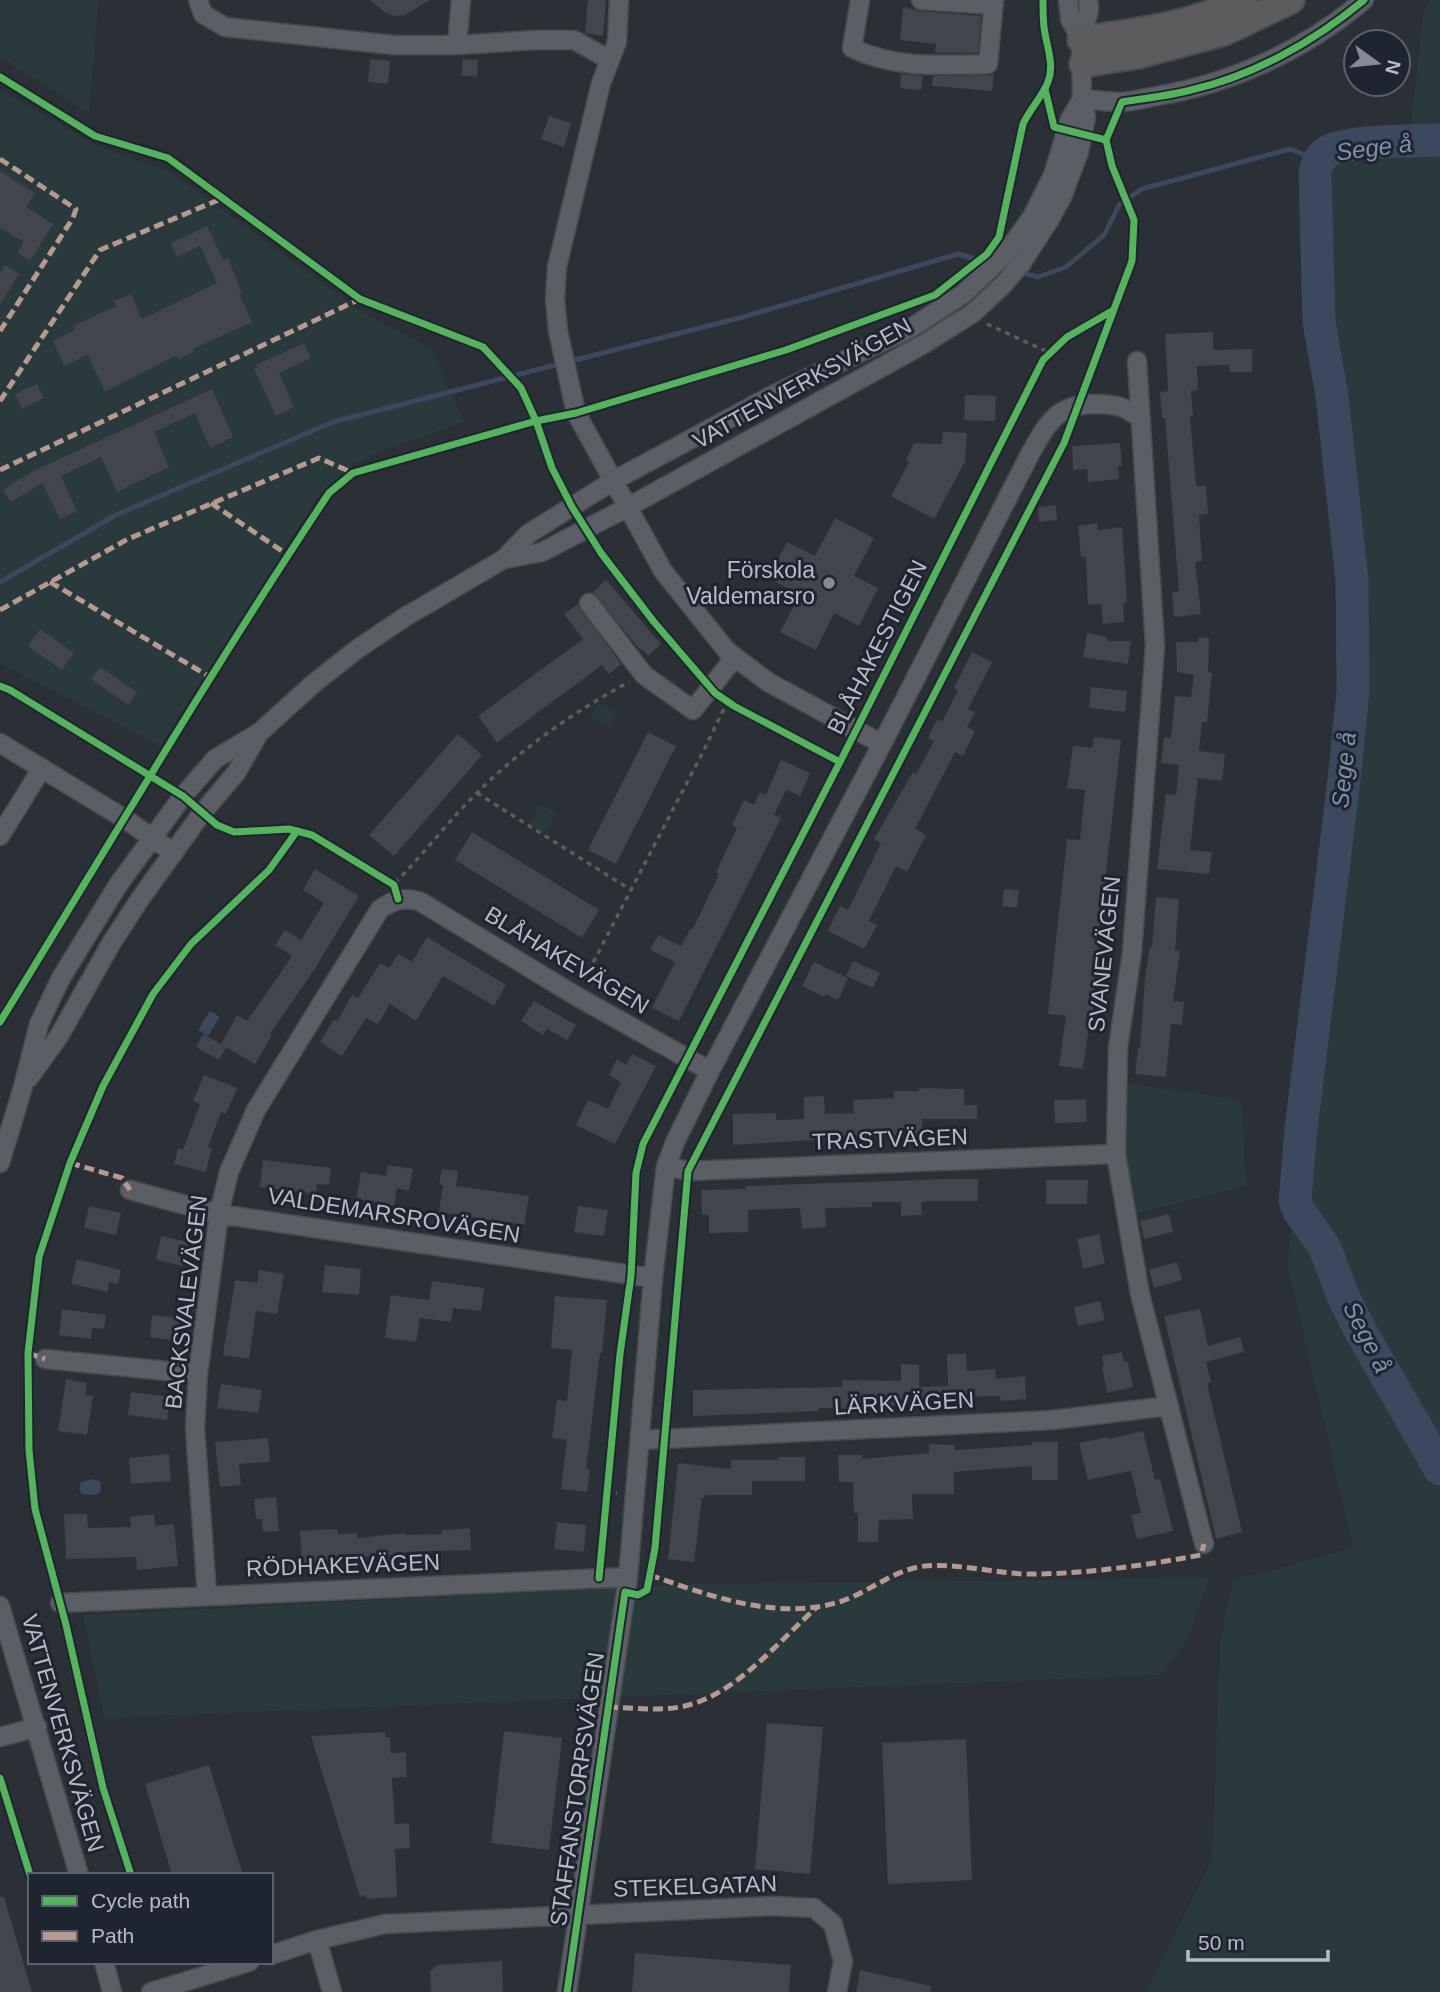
<svg xmlns="http://www.w3.org/2000/svg" width="1440" height="1992" font-family="Helvetica,sans-serif">
<rect width="100%" height="100%" fill="#2b2f36"/>
<path fill="#29393c" d="M0,0H99L89,113L0,57Z
M1430,0H1440V1992H1145L1212,1859L1220,1642L1233,1579L1274,1570L1353,1547L1287,1263L1353,691L1352,580L1332,396L1319,322L1315,173C1317,163 1320,156 1330,150C1347,140 1389,142 1409,141L1423,15Z
M0,89L96,145L174,174L361,311L431,349L464,422L382,451L356,463L320,493L160,746L0,663Z
M598,703L617,712L610,727L591,717Z
M541,804L557,813L544,833L529,824Z
M1124,1083L1242,1100L1246,1186L1132,1215L1125,1150Z
M1209,1578L1189,1636L1162,1675L104,1718L83,1615L691,1584Z"/>
<path fill="#3b485e" d="M210,1011L220,1017L208,1036L198,1030Z
M92,1479L101,1482L100,1492L95,1495L82,1494L79,1489L81,1482Z"/>
<g fill="none" stroke-linecap="round" stroke-linejoin="round">
<path stroke="#3b485e" stroke-width="5" d="M999,266L1038,277L1066,267L1104,235L1119,205L1142,189L1290,149L1318,160
M0,582L116,515L333,422L743,317L958,254L990,263"/>
<path stroke="#3b485e" stroke-width="33" d="M1440,140C1417,141 1346,140 1329,151C1320,156 1317,163 1315,173L1319,322L1332,396L1352,580L1353,691L1344,780L1301,1129L1295,1201L1299,1211L1325,1248L1343,1296L1360,1330L1440,1469"/>
</g>
<path fill="#42454b" d="M370,0H430L405,15L396,16L387,14Z
M588,0H606L603,36L585,33Z
M903,7L920,11L981,16L978,53H935L936,44L900,40Z
M370,59L390,61L388,84L368,82Z
M463,59L478,60L477,77L461,75Z
M901,74L923,76L921,90L900,88Z
M994,75L992,91L932,86L933,76Z
M549,116L571,123L564,147L541,139Z
M0,171L35,193L26,207L53,224L30,261L17,253L24,242L0,228Z
M207,226L223,260L228,258L242,293L239,294L252,322L193,349L194,352L179,359L177,355L105,392L88,355L64,366L53,341L75,330L73,326L116,306L114,301L131,294L142,319L217,283L200,246L177,257L171,243Z
M5,265L19,274L0,305V274Z
M1213,332V350L1252,349V372H1230L1229,365L1197,366L1198,390L1191,391L1193,416H1190L1196,486H1206L1208,514L1199,515L1202,561L1195,562L1201,614L1174,617L1172,592L1179,591L1165,418H1162L1160,392L1168,391L1165,334Z
M304,343L311,358L279,373L294,407L276,416L254,369L258,368L256,365Z
M37,384L44,398L22,409L15,394Z
M212,389L232,434V438L210,448L195,413L154,432L169,467L117,492L101,457L61,476L77,511L60,519L42,483L11,502L3,490L31,472Z
M965,395L996,396L995,421L964,420Z
M943,432L967,433L965,462L934,519L891,496L909,462L906,460L914,443L942,444Z
M1120,443L1122,466H1118L1119,479L1088,482L1087,469L1073,470L1072,446Z
M1056,505L1057,520L1039,522L1038,507Z
M835,518L874,538L854,576L878,588L859,626L834,613L816,650L780,632L800,594L768,578L787,542L815,556Z
M1097,523L1098,530L1122,527L1127,602L1123,603L1124,622L1103,624L1101,604L1088,605L1086,557H1081L1078,526Z
M606,580L661,644L648,656L642,649L640,650L593,592Z
M578,604L621,664L609,674L602,665L497,743L478,716L583,639L564,614Z
M40,629L74,653L62,670L28,646Z
M1087,633L1107,637V641H1131L1128,664L1083,657Z
M1199,637L1209,638L1208,672L1212,673L1207,723L1202,722L1199,751L1225,754L1222,781L1198,778L1190,850L1212,852L1209,874L1157,869L1166,794L1176,795L1179,765L1161,763L1164,737L1171,738L1175,696L1191,697L1194,675L1177,672L1176,642H1198Z
M972,652L992,662L968,709L975,712L967,727L975,731L963,756L955,752L915,829L926,835L907,872L896,866L869,921L877,925L864,949L828,931L840,906L848,910L881,843L874,839L913,772L916,774L934,741L928,738L937,719L942,722L958,690L954,688Z
M100,667L137,692L128,705L91,679Z
M1091,687L1127,691L1125,712L1089,708Z
M648,732L676,746L616,864L588,850Z
M458,734L482,755L394,856L369,835Z
M1094,737L1121,740L1098,942L1092,1019H1090L1083,1069L1059,1066L1066,1016L1048,1014L1067,839L1080,840L1085,790L1067,788L1073,746L1092,748Z
M781,760L810,773L800,796L786,790L774,815L781,818L679,1021L652,1008L675,962L650,950L658,935L681,946L691,928L693,929L719,874L716,872L737,828L732,825L744,800L754,805L760,792L766,795Z
M472,832L599,910L582,938L455,860Z
M315,869L359,896L314,970L270,1034L272,1035L255,1064L226,1047L219,1060L196,1047L203,1034L221,1044L237,1015L247,1021L292,956L275,945L285,930L301,940L324,903L303,890Z
M1004,889L1019,890L1017,908L1002,906Z
M1156,897L1179,899L1175,950L1180,951L1173,1001L1184,1002L1182,1025L1171,1024L1166,1077L1135,1074L1138,1048H1140L1145,978L1150,947H1152Z
M427,937L506,985L494,1006L443,976L416,1021L390,1004L378,1024L366,1018L342,1056L320,1042L334,1019L337,1021L352,995L358,998L380,963L389,968L398,954L412,962Z
M853,961L880,973L873,988L846,976Z
M814,962L848,978L838,1000L826,994L824,997L802,986Z
M534,1001L576,1025L567,1040L547,1029L543,1035L521,1021Z
M632,1054L656,1066L615,1144L576,1125L588,1100L608,1109L621,1082L609,1075L617,1059L626,1065Z
M204,1075L237,1088L226,1114L221,1112L208,1147L212,1148L206,1172L174,1164L178,1148L183,1150L200,1104L193,1101Z
M919,1088L964,1089V1105H977V1119H922V1138H895V1135L733,1145V1114L776,1113V1120L804,1119V1097L824,1096L825,1114L854,1113L853,1100L894,1098V1091H919Z
M1086,1099L1087,1122L1055,1123L1054,1100Z
M263,1160L331,1168L329,1185L317,1184L316,1194L260,1187Z
M388,1165L413,1169L409,1191L397,1188L394,1206L356,1199L361,1172L386,1176Z
M442,1169L458,1171L456,1186L529,1196L524,1225L439,1212L443,1185H439Z
M947,1179H978V1201H926L921,1203L922,1215L901,1216V1202H872V1207L825,1208L826,1227L802,1229L800,1208L748,1210V1232L709,1233V1215H702L701,1190L746,1189V1186Z
M1046,1180H1088L1087,1204H1046Z
M89,1206L121,1213L116,1235L84,1228Z
M578,1206L608,1210L604,1236L574,1232Z
M1169,1214L1173,1232L1144,1239L1140,1221Z
M1099,1234L1105,1263L1083,1269L1077,1239Z
M161,1236L188,1242L183,1266L156,1260Z
M77,1259L121,1270L118,1284L109,1282L108,1292L71,1284Z
M1177,1262L1182,1280L1154,1288L1149,1270Z
M325,1265L361,1269L359,1295L322,1292Z
M259,1270L284,1274L277,1314L256,1311L249,1359L223,1355L235,1280L257,1283Z
M432,1281L484,1288L481,1311L453,1308L451,1322L420,1318L416,1342L385,1338L391,1295L429,1300Z
M555,1296L607,1300L602,1353H600L586,1469H590L587,1492L561,1489L567,1440L552,1438L557,1400L567,1401L572,1350L551,1348Z
M1100,1301L1105,1320L1078,1326L1074,1307Z
M62,1309L106,1315L104,1329L92,1328L91,1339L59,1335Z
M1200,1309L1208,1346L1240,1337L1244,1352L1206,1362L1211,1382L1207,1383L1242,1532L1216,1539L1164,1316Z
M152,1315L180,1318L177,1341L150,1337Z
M1122,1352L1124,1362H1128L1133,1387L1107,1393L1102,1367L1104,1366L1102,1356Z
M947,1354H966L967,1371L995,1369L996,1379L1025,1376L1026,1399L1001,1401L1000,1396L971,1397V1402L919,1404V1406H870V1409L819,1408V1411L693,1416V1390L842,1387V1380L901,1381V1364L919,1365V1387L948,1386Z
M66,1379L87,1383L85,1395L93,1396L87,1435L58,1431Z
M221,1384L262,1390L258,1413L217,1408Z
M131,1392L170,1397L167,1420L128,1415Z
M1143,1431L1155,1480L1160,1479L1173,1531L1137,1539L1131,1515L1141,1513L1131,1471L1088,1480L1079,1443L1108,1437L1109,1439Z
M268,1438L270,1462L239,1464L241,1485L220,1487L215,1442Z
M1032,1442H1058V1480H1032V1466L954,1472V1494H912L913,1519L879,1520L878,1542H858V1513H854L853,1482H839L838,1455H862V1459L929,1453V1444L955,1445V1450L1032,1445Z
M169,1454L171,1481L131,1484L129,1458Z
M778,1457H805V1481H752V1495H705L704,1498H702L694,1562L668,1559L678,1463L731,1469V1460H778Z
M276,1497L279,1531L263,1532L262,1519H256L254,1499Z
M64,1514H87L88,1528L131,1527L130,1517L154,1514L155,1526L174,1524L178,1566L137,1570L136,1557L66,1559Z
M557,1522L586,1525L584,1552L554,1549Z
M470,1528L471,1550L408,1552L382,1557L339,1556V1561L302,1563L300,1531L337,1529L338,1534L357,1533V1538L406,1533V1535L442,1534V1530Z
M767,1723L823,1727L810,1874L755,1869Z
M504,1731L562,1738L549,1850L491,1843Z
M385,1732L386,1738L390,1737L391,1753L406,1752L407,1777L392,1778L395,1824L409,1823L410,1848L395,1849L397,1897L367,1899L366,1895L360,1897L311,1736Z
M966,1739L972,1880L888,1884L882,1743Z
M209,1765L243,1875H172L145,1784Z
M0,1897H4L32,1992H0Z
M635,1953L791,1965L789,1992H632Z
M502,1961L503,1992H431L430,1972L437,1965Z
M860,1970L931,1986L930,1992H856Z"/>
<g fill="none" stroke-linecap="round" stroke-linejoin="round">
<g stroke="#474a4f" stroke-width="21">
<path id="minor" d="M198,0L203,14L225,27L393,45H457
M461,0L457,45L536,40H574L610,60
M619,0L617,42L601,83L557,267L555,299L558,331L576,413L663,571L727,651L768,682L882,744
M860,0L852,48C895,69 942,65 988,64L994,0
M921,0L994,5
M1068,0L1070,19L1081,40
M1082,99C1095,100 1108,102 1120,102C1132,102 1145,98 1157,96C1233,83 1305,50 1364,0
M1137,361L1155,646L1132,952L1118,1048L1116,1154L1140,1294L1204,1544
M504,559L542,552L628,507L922,345L973,313L1003,285L1021,264L1050,219L1062,197L1079,152L1086,117L1082,99L1081,40L1089,10L1088,0
M589,603L644,675L693,710L735,657
M0,743L125,819L174,853
M0,836L42,768
M29,1078L59,1036L112,942L140,899L202,813L236,773L258,735
M0,1163L23,1087L39,1024L61,978L118,885L183,796L215,759L260,732L313,684L356,650L405,617L504,559L528,534L613,481L769,397L911,328L963,294L1003,257L1032,217L1053,175L1070,119L1082,99
M666,1166L688,1171L1116,1154
M130,1190L219,1214L653,1278
M45,1359L198,1374
M641,1440L1052,1420L1169,1406
M207,1595L195,1428L198,1374L219,1214L229,1172L256,1110L380,909C394,900 405,896 421,902L576,996L710,1071
M60,1603L628,1577
M0,1606L79,1875
M0,1737L37,1727
M317,1940L332,1992
M271,1955L317,1940L385,1924L773,1906L814,1908L833,1924L843,1961L837,1992
M104,1962L112,1992
M151,1992L249,1962
M567,1992L628,1577L653,1278L666,1166L676,1140L710,1071L882,744L1031,452C1049,421 1058,403 1098,404C1118,405 1123,406 1139,417"/>
</g>
<g stroke="#484b51" stroke-width="30">
<path id="highway" d="M1081,40C1137,32 1193,25 1244,0
M1083,64L1138,55L1224,32L1291,0"/>
</g>
<path stroke="#595d61" stroke-width="3.5" stroke-dasharray="5 5" stroke-linecap="butt" d="M1044,18H1053
M987,324L1050,353
M477,793L631,890
M395,883C424,854 449,820 478,792C522,748 575,711 629,682
M584,980L704,750L727,702
M722,992L730,997
M606,1493H617"/>
<use href="#minor" stroke="#5b5e64" stroke-width="18"/>
<use href="#highway" stroke="#5a5c5e" stroke-width="26"/>
<path stroke="#b69a8f" stroke-width="5" stroke-dasharray="10 5" stroke-linecap="butt" d="M0,159L76,209L73,218L0,331
M0,401L100,250L223,198
M0,470L360,299
M211,503L288,555
M50,582L210,677
M0,610L128,539L319,458L353,473
M70,1163L122,1178L130,1190
M28,1353L45,1359
M650,1575C710,1596 779,1622 842,1601C871,1591 895,1569 925,1566C961,1563 996,1574 1031,1574C1086,1574 1147,1565 1201,1555L1204,1544
M608,1707C635,1708 663,1712 689,1705C739,1691 778,1642 816,1608"/>
<g stroke="#1f2530" stroke-width="11">
<path id="cycleway" d="M0,77L95,136L168,158L360,299L483,347L521,388L536,421L552,468L572,507L601,553L654,622L715,693L734,706L840,762L1043,360L1067,337L1112,311
M1045,89L1054,127L1106,140
M0,686L10,690L183,796L217,825L234,832L289,829L312,835L394,885L398,899
M0,1022C109,845 214,666 329,493L353,473L536,421L576,413L786,350L935,295L987,254L999,237L1023,124C1030,109 1042,97 1048,82C1055,64 1046,45 1044,27C1043,18 1043,9 1043,0
M599,1578L620,1354L631,1276L636,1173L643,1144L840,762
M0,1778L30,1875
M131,1875L103,1788L66,1625L35,1509L29,1450L28,1353L39,1257L70,1163L103,1086L153,994L191,944L269,870L297,831
M567,1992L625,1592L638,1595L647,1590L655,1548L688,1171L1064,443L1132,261L1134,220L1112,166L1106,140L1122,102C1145,98 1169,96 1191,90C1253,76 1315,41 1364,0"/>
</g>
<use href="#cycleway" stroke="#56b35d" stroke-width="7"/>
</g>
<circle fill="#858a94" stroke="#1f2530" stroke-width="2.5" cx="829" cy="583" r="7"/>
<g text-anchor="middle" stroke-width="6" stroke-linejoin="round" paint-order="stroke">
<g font-size="23" fill="#b6bbc6" stroke="#1f2530">
<text transform="translate(802 383) rotate(-29)" y="8">VATTENVERKSVÄGEN</text>
<text transform="translate(877 647) rotate(-63)" y="8">BLÅHAKESTIGEN</text>
<text transform="translate(1104 954) rotate(-84)" y="8">SVANEVÄGEN</text>
<text transform="translate(567 960) rotate(31)" y="8">BLÅHAKEVÄGEN</text>
<text transform="translate(890 1139) rotate(-2)" y="8">TRASTVÄGEN</text>
<text transform="translate(394 1215) rotate(9)" y="8">VALDEMARSROVÄGEN</text>
<text transform="translate(186 1302) rotate(-83)" y="8">BACKSVALEVÄGEN</text>
<text transform="translate(904 1403) rotate(-3)" y="8">LÄRKVÄGEN</text>
<text transform="translate(343 1565) rotate(-2)" y="8">RÖDHAKEVÄGEN</text>
<text transform="translate(63 1733) rotate(74)" y="8">VATTENVERKSVÄGEN</text>
<text transform="translate(577 1789) rotate(-82)" y="8">STAFFANSTORPSVÄGEN</text>
<text transform="translate(695 1886) rotate(-2)" y="8">STEKELGATAN</text>
</g>
<g font-size="23" fill="#b6bbc6" stroke="#1f2530" text-anchor="end">
<text x="815" y="578">Förskola<tspan x="815" dy="26">Valdemarsro</tspan></text>
</g>
<g font-size="24" font-style="italic" fill="#8090ab" stroke="#1f2530">
<text transform="translate(1374 148) rotate(-7)" y="8">Sege å</text>
<text transform="translate(1344 770) rotate(-84)" y="8">Sege å</text>
<text transform="translate(1367 1337) rotate(63)" y="8">Sege å</text>
</g>
</g>
<rect x="28" y="1873" width="245" height="91" fill="#1f2530" stroke="#5b616c" stroke-width="2"/>
<rect x="42" y="1896" width="35" height="10" fill="#56b35d" stroke="#5b616c" stroke-width="2"/>
<text x="91" y="1908" font-size="21" fill="#b6bbc6">Cycle path</text>
<rect x="42" y="1931" width="35" height="10" fill="#b69a8f" stroke="#5b616c" stroke-width="2"/>
<text x="91" y="1943" font-size="21" fill="#b6bbc6">Path</text>
<g transform="translate(1377 63) rotate(105)"><circle r="33" fill="#1f2530" stroke="#5b616c" stroke-width="2"/>
<path d="M0-5L12 26L0 18L-12 26Z" fill="#858a94"/>
<text y="-10" font-size="19" font-weight="bold" text-anchor="middle" fill="#b6bbc6">N</text>
</g>
<path d="M1188 1950v10h140v-10" fill="none" stroke="#b6bbc6" stroke-width="3.5"/>
<text x="1198" y="1950" font-size="21" fill="#b6bbc6" stroke="#1f2530" stroke-width="5" paint-order="stroke">50 m</text>
</svg>
